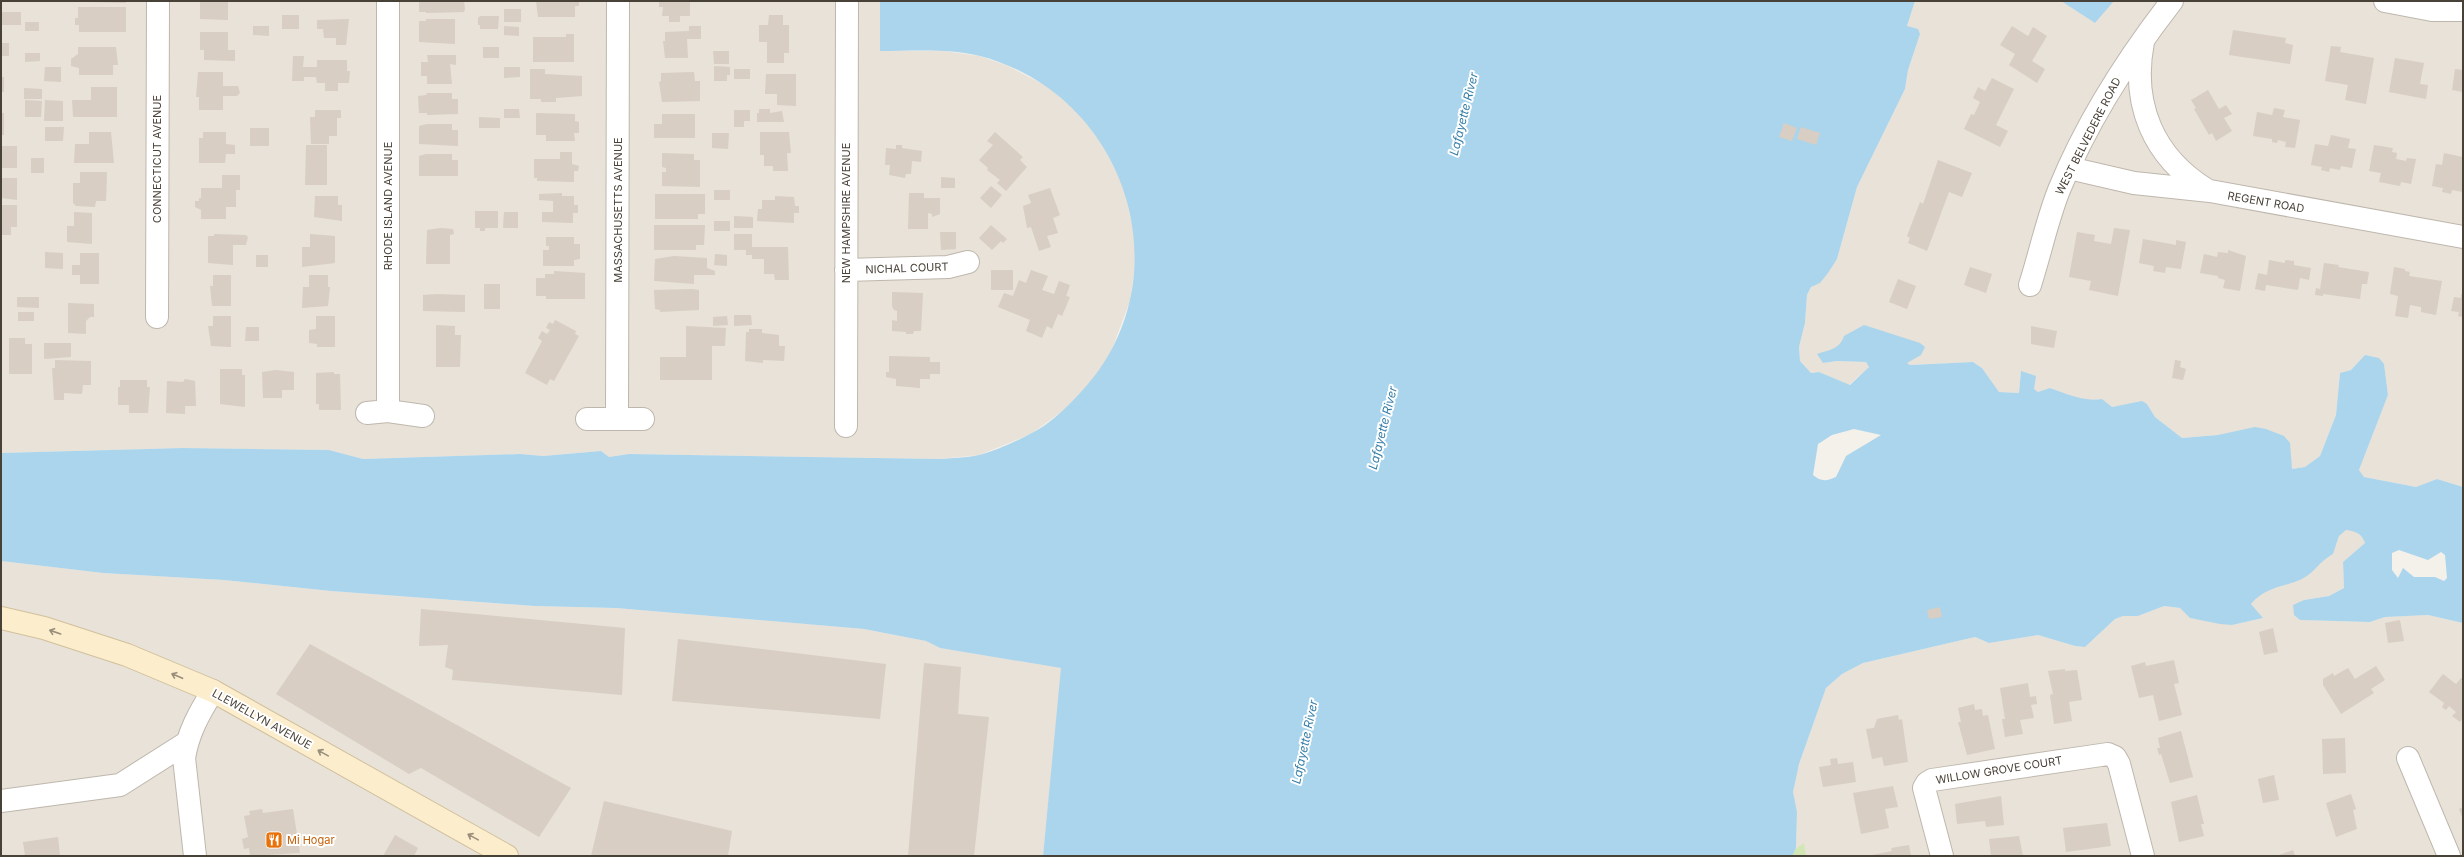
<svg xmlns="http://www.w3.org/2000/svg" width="2464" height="857" font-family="Inter,sans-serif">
<rect width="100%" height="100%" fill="#f4f0ea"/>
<path fill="#e8e2d8" d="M1,1H880V51H944L979,56L1006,65L1050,88L1076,111L1099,139L1113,163L1124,189L1135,237V266L1130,301L1110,354L1094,378L1065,409L1031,434L979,455L938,459L629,454L609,457L601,451L543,456L520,454L363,459L329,450L183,448L1,453Z
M1915,1H2061L2095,23L2114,1H2463V487L2437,479L2416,487L2364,477L2359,470L2388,395L2384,364L2378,358L2365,355L2351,370L2340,373L2336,415L2320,456L2305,467L2292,469L2218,435L2182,438L2155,417L2147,404L2142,402L2112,407L2102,399L2090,401L2079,399L2051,388L2038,392L2034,389L2021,371L2019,393L1999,392L1982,368L1973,362L1910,365L1841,343L1823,363L1837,361L1866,362L1869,367L1849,385L1819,372L1811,373L1800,361L1799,347L1805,323L1807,295L1811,287L1820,283L1837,259L1857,187L1905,89L1908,70L1920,34L1907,26Z
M2346,530L2355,531L2363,538L2365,543L2343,562L2344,588L2329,596L2304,600L2299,620L2370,622L2385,617L2428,615L2463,623V856H1791L1796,848L1797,812L1792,792L1799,764L1826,688L1842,674L1863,663L1975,637L1989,643L2038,635L2075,646L2085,647L2115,619L2123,616H2138L2164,606L2180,608L2190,618L2232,625L2263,618L2251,604L2257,596L2270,588L2307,576L2321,561L2333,554L2339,536Z
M1,561L103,573L224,580L331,591L535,606L616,608L864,629L926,641L940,648L1062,668L1043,856H1Z"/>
<path fill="#d3e6b5" d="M1804,843L1806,856H1786Z"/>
<path fill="#aad5ed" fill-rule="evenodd" d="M880,1H1915L1907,26L1918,29L1920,34L1908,70L1905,89L1857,187L1837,259L1828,273L1820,283L1811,287L1807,295L1805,323L1799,347L1800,361L1811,373L1819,372L1850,385L1869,367L1866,362L1837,361L1823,363L1817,354C1829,350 1840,349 1844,336L1864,325L1920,343L1925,347L1921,355L1907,363L1910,365L1973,362L1982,368L1999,392L2019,393L2021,371L2036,376L2034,389L2038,392L2050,388C2068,394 2083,402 2102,399L2112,407L2142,401L2147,404L2155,417L2182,438L2218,435L2255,427L2266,429L2284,436L2290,443L2292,469L2305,467L2320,456L2336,415L2340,373L2351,370L2365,355L2379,358L2384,364L2388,395L2359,470L2364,477L2416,487L2437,479L2463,487V623L2428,615L2385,617L2370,622L2300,620L2294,615L2293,605L2304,600L2329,596L2344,588L2343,562L2365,543C2362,534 2356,531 2346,530L2339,536L2333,554C2320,561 2317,569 2307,576C2288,588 2268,584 2251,604L2263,618L2232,625L2220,624L2190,618L2180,608L2164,606L2138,616H2123L2115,619L2085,647L2075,646L2038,635L1989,643L1975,637L1863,663L1842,674L1826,688L1799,764L1793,792L1797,812L1796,848L1792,856H1043L1061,668L940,648L926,641L864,629L616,608L535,606L331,591L224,580L103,573L1,561V453L183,448L329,450L363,459L520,454L543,456L601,451L609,457L629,454L938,459C951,458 966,458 979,455C995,451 1015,442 1030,434C1049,425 1066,408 1080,393C1187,280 1128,95 980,56C948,48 913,51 880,51ZM1854,429L1881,435L1846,456L1836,477C1827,481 1821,482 1813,475L1818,444L1832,435ZM2399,550L2428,560L2441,552L2445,555L2447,578L2444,581L2435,577H2414L2403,568L2398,578L2392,570V553Z
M2061,1H2114L2095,23Z"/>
<path fill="#d8cec3" d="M88,1H126V3L88,2Z
M200,1H228V20L200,19Z
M419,1H464L465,9L464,12L426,13V12H419Z
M536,1H579V6H575V17H538Z
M659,1H690V16H680V22H669V16H662L663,7H659Z
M78,7H126V32H79V25H75V18H78Z
M504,9H521V22H504Z
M1,12H21V25H1Z
M282,15H299V29H282Z
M769,15H783V25H789V53H784V63H767V42H759V25H768Z
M480,16H499L498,29H480V25H478V18Z
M349,19L346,45H336V38H324L323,29H317V20Z
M426,19H455V44L419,42V21H426Z
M25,22H39V31H25Z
M253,26H269V36L253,35Z
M504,26L519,27V36L504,35Z
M689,26H701V39H687L688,58H665L663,41H665V32L689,31Z
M2012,26L2028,36L2033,27L2047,36L2032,61L2045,69L2037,83L2009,65L2015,54L2000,45Z
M2233,30L2286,38L2285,43L2293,45L2290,64L2229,55Z
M200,32H228V50H235V61L204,60V50H200Z
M566,34H574V62H533V37H566Z
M1,43H9V56H1Z
M2331,46L2341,47L2340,52L2374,58L2366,104L2345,100L2348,85L2325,81Z
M78,47H116L118,65H113V75H79V68L71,66V59L78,54Z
M483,47H499V58H483Z
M713,51H729V64H714Z
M25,53H40V61L25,62Z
M427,55H456V65L450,64L452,84H427V76H421V62H428Z
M293,56H304L303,67H317V60H347V71H350L349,83H338V91H325V83H317L316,77H304V81H292Z
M2395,58L2424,63L2420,84L2428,85L2426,99L2389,92Z
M714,66L730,67V75H727V81H714Z
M45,67H61V82L44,81Z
M504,67H520V77L504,78Z
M530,69H545V74L582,76V96L556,98V102H541V99H530Z
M734,69H750V79H734Z
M2455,69L2463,70V92L2452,90Z
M198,72H223V86H238L240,93L237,96H223V110H199V97H196Z
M694,72L695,81H700V101L662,102L659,82L661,81V73Z
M766,74H796V106L777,105V94H765Z
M1,77H4V92H1Z
M1992,78L2014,89L1996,125L2008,131L2000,147L1964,129L1971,114L1974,115L1980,102L1973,98L1978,87L1985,91Z
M91,87H117V117H73L72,100H91Z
M24,88L42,89V99H24Z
M2208,90L2219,109L2226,105L2232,114L2224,118L2232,131L2216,141L2212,133L2209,135L2194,109L2196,108L2191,100Z
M427,93H452V99H458V114L427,115V113H419L418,96L426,95Z
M25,100L42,101L41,117H25Z
M45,100L63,101V121H44Z
M2274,108L2285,110L2283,117L2300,120L2295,148L2285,147L2286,142L2278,140L2277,143L2272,142V139L2253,136L2257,112L2272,115Z
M504,109H519L520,118H504Z
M759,109H770V113L782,111L784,122H757V113H759Z
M315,110H341V118H337V136H329V144H311L310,117H315Z
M734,110H750V121H744V127H734Z
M1,113H4V135H1Z
M536,113L575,114V121L579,122V133H574L575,141H546V135H536Z
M662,114H695V138H654V124H662Z
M479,117L500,118V128H479Z
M1784,123L1797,128L1792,141L1779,137Z
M427,124H452V130H458V146L419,144V126Z
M45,127H64L63,141H45Z
M1801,127L1820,133L1816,145L1797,139Z
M250,128H269V146H250Z
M89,132H111L114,163H74L75,144H89Z
M203,132H226V144L235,145V154H226L225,163H199V138H203Z
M760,132H789L791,153H787L788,171H773V166H764V155H760Z
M995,132L1023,157L1020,160L1027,167L1006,191L997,183L1000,180L987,170L988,168L979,160L993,145L987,141Z
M712,133H729L728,149L712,148Z
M2331,135L2350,139L2348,148L2356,149L2352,168L2341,166L2340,170L2330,168L2329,172L2321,170L2322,167L2311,165L2315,144L2328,146Z
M306,145H327V185H305Z
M896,145H902V148L922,151L921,162L912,161L911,174H906L905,178L889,175L890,165H885L886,148L896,149Z
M2374,145L2393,148L2392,152L2397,153L2396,159L2406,161L2407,158L2416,159L2411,184L2401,182L2400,186L2379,182L2381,173L2369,171Z
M1,146H17V168H1Z
M560,152H572V164L579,166L578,171H574V182L537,181V178H534V159H560Z
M662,153L694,154V160H700V187L662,186V172H666V168L662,167Z
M2444,153L2463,157V192L2452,190L2451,194L2442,192L2443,188L2432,186L2436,164L2442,165Z
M426,154H452V160H458V176H419V156Z
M31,158H44V173H31Z
M1938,160L1972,173L1962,197L1949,192L1927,251L1908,243L1910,238L1907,236L1920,202L1923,204Z
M80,172H107L106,201H96L95,207L76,206L73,203V183H80Z
M222,175H240V190H236V207H226V219H201V210L195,207V201H199V198H201V188H222Z
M941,177L955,178V188H941Z
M3,178H17V200L1,198V179Z
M991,186L1002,195L991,208L980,198Z
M1050,188L1060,215L1053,218L1058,233L1047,236L1051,247L1039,251L1031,227L1027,228L1023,206L1031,203L1028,195Z
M714,190H730V200H714Z
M562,193V196H574V205H578V213H573V223L542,222V212H553V201L539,200V194Z
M909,193H924V198H940V214L932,217V214L928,213V229H908Z
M655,194H705V214H698V219H655Z
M315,196H338V205H342V221L314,217Z
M775,196L794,197L795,206H799V213H794V223L757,221L758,209H762V200H775Z
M1,205H17V227H11V235H1Z
M475,211H498V228H485V231H480V228H475Z
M74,212L92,213V244L67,242V226H74Z
M504,212H518V228H503Z
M734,216L753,217V228H734Z
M714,221H730V231H714Z
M654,225H705L704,245H696V250H654Z
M991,225L1007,239L1003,243L1001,241L992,250L979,238Z
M440,228L453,229L454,234L450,235V264H426L427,230Z
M2114,228L2130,230L2118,296L2089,290L2091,281L2069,277L2077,232L2095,235L2094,241L2111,244Z
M940,232H956V249L941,250Z
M214,234L246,235L248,237L246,245H233V265L208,263V236H214Z
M310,234L335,236V263L302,267V247H310Z
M734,234H752V247H788L789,280H775L774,274H764V259H752V255H746V250H734Z
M546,237H574V244H580V259L574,260V266H543V250H549V246H546Z
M2143,239L2176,245V240L2186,242L2181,269L2166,267L2165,273L2153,271L2154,266L2139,263Z
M2228,250L2246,256L2240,291L2223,288L2225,280L2218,278V276L2200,273L2204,254L2217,257L2218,252L2228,253Z
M45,252L63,253V269L45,268Z
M80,253H99V284H80V275H72V265H80Z
M715,254L727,255V266L714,265Z
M256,255H268V267H256Z
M674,256L707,258V268L715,271V275H694V284L654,281L655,259Z
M2269,260L2285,263V260L2294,261V265L2311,268L2309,280L2300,278L2298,290L2266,285L2265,291L2255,289L2258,273L2267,275Z
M2324,263L2339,265L2338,267L2369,272L2367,284H2362L2360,299L2323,294V296L2315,295L2316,288L2320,289Z
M1970,267L1992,274L1986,293L1964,285Z
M2394,267L2405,269V271L2410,272L2409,276L2442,281L2436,315L2421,312V307L2410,305L2408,318L2395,316L2398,296L2390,294Z
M991,270H1013V290H991Z
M1031,270L1048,276L1042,290L1054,294L1059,281L1070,285L1066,296L1070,297L1062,316L1058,314L1052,329L1047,326L1042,338L1026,331L1030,320L998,307L1004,293L1013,296L1019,280L1026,283Z
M554,271L585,273V299H546V296H536V278H545V274H554Z
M213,275H231V306H212L210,286H213Z
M309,275H328V287H330L328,306L302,308L303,287H309Z
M1898,279L1916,286L1907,309L1889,302Z
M484,284H500V309H484Z
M692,289L699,290V310L660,312V310L655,309L654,290Z
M892,292L923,293L921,331H914L913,334H906V332L892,331V320L897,321V311L894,310L892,306Z
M437,294L465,295V312L423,311V295Z
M2461,294L2463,295V317L2458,316L2459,312L2451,311L2454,297L2461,298Z
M17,297H39V308L17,307Z
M68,303L94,304V317H90L86,321V334L68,333Z
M18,312H34V321H18Z
M734,315H751L752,325L734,326Z
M213,316H231V347L211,346L208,326H213Z
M316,316H335V347H317V344L309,343V330L316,329Z
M727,316L728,325L713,326V317Z
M555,320L576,331L575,334L579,336L554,381L550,379L547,385L525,373L542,341L538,338L542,331L547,334L550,330L546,328L549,322L553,324Z
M436,325L455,326V335H461L460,367H436Z
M686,326L726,328L725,346H712V380H660V357H686Z
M2031,326L2057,331L2054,348L2031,344Z
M246,327H259V341H245Z
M749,329H762V333L779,335V346H785L784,361L763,360V363L745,361L746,332H749Z
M9,338H25V344H32V374H9Z
M44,343H71V357L44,359Z
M889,356L930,357V362H940V374H930V379H920V388L896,386V379L886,377V372H889Z
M55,360L91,361V385H83L82,394L64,393V400H54L52,368H55Z
M2175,360L2181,361L2180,367L2186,369L2183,380L2172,378Z
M220,369H242V375H245V407L220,404Z
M276,370L294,372V390H282V398H263L262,372Z
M334,372V374H340L341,410H319V404H316V373Z
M185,379L195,381L196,406H185V414L166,413L167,381L183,382Z
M120,380H147V387H150L148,413H129V405H118V387H120Z
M1940,607L1942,617L1929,619L1927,610Z
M421,609L625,628L622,695L452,680L453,670L445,667L448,645L419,646Z
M2400,620L2404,641L2388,643L2385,623Z
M2273,628L2278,652L2264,655L2259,632Z
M678,639L886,664L880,719L672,701Z
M310,644L571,788L539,837L421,768L409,774L276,694Z
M2174,660L2179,683L2174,684L2182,715L2159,721L2153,695L2139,698L2131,666L2145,662L2146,666Z
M924,663L961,667L958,714L989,717L974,856H908Z
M2376,666L2385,680L2371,689L2374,693L2341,714L2323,685V679L2333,673L2334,676L2348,668L2355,679Z
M2065,669V671L2077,670L2082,700L2069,702L2072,721L2054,724L2050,695L2053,694L2048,671Z
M2443,674L2456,684L2461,678L2463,679V718L2460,722L2452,716L2456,712L2449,706L2446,710L2442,707L2444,703L2429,692Z
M2028,683L2030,697L2036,696L2037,704L2031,705L2034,718L2020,720L2023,734L2005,737L2002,719H2005L2000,688Z
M1974,704L1975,710L1982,709L1983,716L1988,715L1995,749L1967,755L1958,722H1961L1958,708Z
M1898,715L1899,720L1902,719L1908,762L1884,766L1882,757L1872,759L1866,729L1874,728L1877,719Z
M2181,731L2193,777L2170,783L2161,754L2159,755L2157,748H2160L2158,738Z
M2345,738L2346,773L2323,774L2322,739Z
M1837,758L1838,764L1853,762L1856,782L1823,787L1819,767L1831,765L1830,759Z
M2274,775L2279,800L2263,803L2258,779Z
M1893,786L1898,807L1885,809L1889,828L1861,834L1853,793Z
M2351,794L2356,809L2353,810L2357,829L2336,837L2326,803Z
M2197,795L2204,824H2201L2204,836L2179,842L2171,802Z
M2001,796L2004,825L1986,827L1985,821L1957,824L1955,804Z
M604,801L732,831L728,856H591Z
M2463,807V819L2459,809Z
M262,809L263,813L293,809L300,853L250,856L249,848L244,849L242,839L248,837L244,816L250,815L249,811Z
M2107,823L2111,846L2066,852L2063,828Z
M395,835L418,848L414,856H383Z
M2019,836L2023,856H1991L1989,839Z
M58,837L60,856H25L23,842Z
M1909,845L1911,856H1867L1892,851L1891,848Z
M2293,850L2295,856H2276Z"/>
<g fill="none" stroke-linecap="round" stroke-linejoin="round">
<g stroke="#bfb7ad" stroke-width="24">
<path id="street" d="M2385,1L2432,10H2463
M2143,42C2131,104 2153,157 2207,190
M2069,168L2134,183L2210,191L2463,237
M846,270L948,267L968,262
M2030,285C2040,254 2047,220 2059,190C2087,121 2127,59 2172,1
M157,317L158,1
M388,411V1
M367,413L388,411L423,416
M587,419H643
M617,419L618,1
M846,426L847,1
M2408,758L2449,856
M1,801L120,785L186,743
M195,856L184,758C188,733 199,713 213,691
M1942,856L1924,788L1927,783L1932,780L2108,754L2115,757L2119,764L2143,856"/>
</g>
<g stroke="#d1c09c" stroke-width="24">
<path id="secondary" d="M1,618L44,628L127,655L213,691L507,856"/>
</g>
<use href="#street" stroke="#fff" stroke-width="22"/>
<use href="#secondary" stroke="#fcedcc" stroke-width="22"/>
</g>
<defs><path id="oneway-shaft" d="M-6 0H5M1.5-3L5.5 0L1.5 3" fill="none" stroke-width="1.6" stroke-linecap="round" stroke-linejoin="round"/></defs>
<g stroke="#998e7b">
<use href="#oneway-shaft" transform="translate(55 632) rotate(-161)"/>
<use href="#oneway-shaft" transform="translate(177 676) rotate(-157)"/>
<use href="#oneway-shaft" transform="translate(323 753) rotate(-151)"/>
<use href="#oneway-shaft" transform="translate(473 837) rotate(-151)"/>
</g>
<defs>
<g id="restaurant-square" transform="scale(0.9)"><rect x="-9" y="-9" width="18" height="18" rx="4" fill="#e8710a" stroke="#fff"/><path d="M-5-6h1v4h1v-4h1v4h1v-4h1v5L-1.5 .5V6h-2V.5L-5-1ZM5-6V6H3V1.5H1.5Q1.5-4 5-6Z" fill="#fff"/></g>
</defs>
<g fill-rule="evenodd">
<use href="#restaurant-square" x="274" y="840"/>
</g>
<g text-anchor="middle" stroke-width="4" stroke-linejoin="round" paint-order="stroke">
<g font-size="11" fill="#484138" stroke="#fff">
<text transform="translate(2088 136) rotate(-63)" y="4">WEST BELVEDERE ROAD</text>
<text transform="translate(157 159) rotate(-90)" y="4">CONNECTICUT AVENUE</text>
<text transform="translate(2266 202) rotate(10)" y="4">REGENT ROAD</text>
<text transform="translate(388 206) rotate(-90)" y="4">RHODE ISLAND AVENUE</text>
<text transform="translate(618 210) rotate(-90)" y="4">MASSACHUSETTS AVENUE</text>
<text transform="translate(846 213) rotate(-90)" y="4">NEW HAMPSHIRE AVENUE</text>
<text transform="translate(907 268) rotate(-2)" y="4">NICHAL COURT</text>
<text transform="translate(262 719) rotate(29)" y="4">LLEWELLYN AVENUE</text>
<text transform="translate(1999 770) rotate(-9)" y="4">WILLOW GROVE COURT</text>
</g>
<g font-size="11" fill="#c56008" stroke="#fff" text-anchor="start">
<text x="287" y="844">Mi Hogar</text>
</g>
<g font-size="12" font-style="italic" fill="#347da6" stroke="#fff">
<text transform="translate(1464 114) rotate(-76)" y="4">Lafayette River</text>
<text transform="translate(1383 428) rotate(-76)" y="4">Lafayette River</text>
<text transform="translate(1305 742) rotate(-78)" y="4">Lafayette River</text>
</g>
</g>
<rect width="2464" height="857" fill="none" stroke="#484138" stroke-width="4"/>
</svg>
